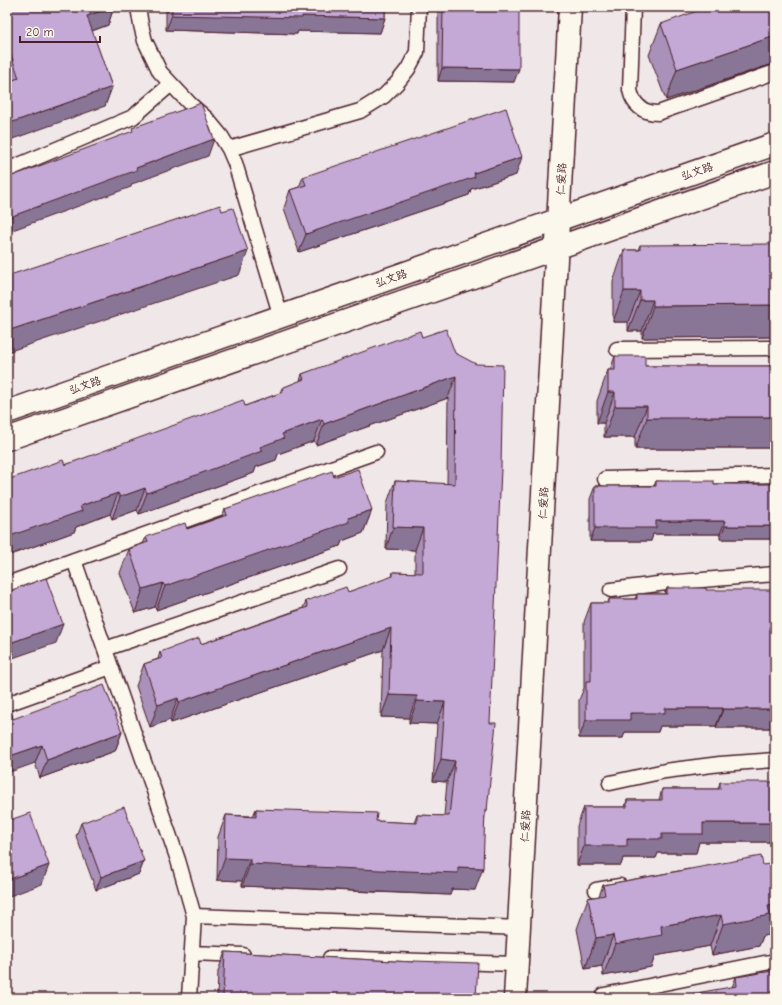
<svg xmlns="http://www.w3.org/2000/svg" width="782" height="1005" font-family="'Comic Neue','LXGW WenKai TC',sans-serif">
<rect width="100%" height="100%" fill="#f0e7e8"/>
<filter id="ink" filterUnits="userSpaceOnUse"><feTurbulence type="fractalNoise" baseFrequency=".025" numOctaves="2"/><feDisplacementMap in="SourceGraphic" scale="8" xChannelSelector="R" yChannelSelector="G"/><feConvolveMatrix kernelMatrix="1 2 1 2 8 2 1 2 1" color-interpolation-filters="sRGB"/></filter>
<g filter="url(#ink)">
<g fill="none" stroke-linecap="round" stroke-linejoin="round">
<g stroke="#4a1f2b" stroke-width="17">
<path id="lane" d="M138,7L141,25L145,41L160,72L191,105L207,119L221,136L229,149L235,163L281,317
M633,7L630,90C633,105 643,113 658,113L775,72
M229,149L360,111L384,96L397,83L408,69L417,52L419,7
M7,170L133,117L171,84
M617,349L775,348
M605,479L775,475
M74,560L178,860L194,916L189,998
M7,584L376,452
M611,590L666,583L775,574
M105,649L339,569
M7,704L111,667
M610,783L665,771L720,764L775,760
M596,890L620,886
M194,916L519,928
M192,953L243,955
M330,958L517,964
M604,995L775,961"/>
</g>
<g stroke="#4a1f2b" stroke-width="25">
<path id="secondary" d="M7,412L775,144
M7,439L775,172
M515,998L570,7"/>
</g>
<use href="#lane" stroke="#fbf7ec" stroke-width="14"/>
<use href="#secondary" stroke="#fbf7ec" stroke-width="22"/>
</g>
<path fill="#a991b9" stroke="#4a1f2b" d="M7,7H114L108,25L92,31L112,87L105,106L7,82Z
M166,7H385V18L380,33L298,31L297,34L166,30Z
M438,7H519L514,82L438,81Z
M775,7V64H772L666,100L649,55L661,24Z
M516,175L471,189L469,195L299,252L284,208L290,190L299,187L303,177Z
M640,245L775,330H774L771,337L642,338V331H628V322H613V282L624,250H638Z
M422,337L455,353L487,810L485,815L475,890L452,889L450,895L372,892L242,886V881L217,880L218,837L226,815L253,816L256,809L376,821L414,823L417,815L444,816L447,782L433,781L437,724L409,723V718L381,717L383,650L171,723L170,720L150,727L136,686L144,664L158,659L160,652L201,644L303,608L306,601L348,592L392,577L393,572L415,573V550L386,549L387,503L395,481L447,484L448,398L316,445L314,441L278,454L276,460L256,467L254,473L139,514L137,510L112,519L110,514L76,527L74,532L7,556V480L65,465L245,406L280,393L282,388L300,381L302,374Z
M615,356L645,366H770L773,357L775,448H684L683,449H635V437H604V423H597V401L608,370H610Z
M334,477L372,510L363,533L342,541L340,546L156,610L155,607L135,613L120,573L129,549L143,544L146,537L187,529L222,516L225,509Z
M656,481L714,484L775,539H720V534H653L651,541H590V499L595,486H654Z
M667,588L706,590L775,728H716V726H660L658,732H625L623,738H579V700L584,688V622L591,603H608L609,599H635L637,594H665Z
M13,719L122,732L115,751L40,778L35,763Z
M720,782L775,842H699L696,853H658L656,858H623L621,865H577V826L584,807H625L627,800H659L662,789H718Z
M81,823L144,861L139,874L96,890L76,836Z
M689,869L773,934L763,936L759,946L712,955L710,946L655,956L651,967L603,976L602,966L585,969L577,929L588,898L599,896L603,885Z
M225,952L412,962L413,961L476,998H217L218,971Z
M736,977L774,984L732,987Z"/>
<path fill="#897696" stroke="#4a1f2b" d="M112,7H114L108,25L80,35L87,16Z
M172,15L302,16L385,18L380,33L298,31L297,34L166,30Z
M775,36V64H772L666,100L677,69Z
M442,68L519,69L514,82L438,81Z
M112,87L105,106L7,141V124Z
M214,139L208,156L132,184L131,187L7,232V218L136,168Z
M522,157L516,175L471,189L469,195L299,252L306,234L474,173Z
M248,251L239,275L7,352V331Z
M624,291H640L628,322H613Z
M640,300H653L642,331H628Z
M775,305V330H774L771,337L642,338L653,306Z
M456,376L448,398L316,445L324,424Z
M608,392H615L604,423H597Z
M615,406H647L635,437H604Z
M694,417H775V448H684L683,449H635L647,418Z
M322,419L314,441L278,454L276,460L256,467L254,473L139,514L147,493L260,447L282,434Z
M145,488L137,510L112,519L120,497Z
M118,493L110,514L76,527L74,532L7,556V537L80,506Z
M372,510L363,533L342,541L340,546L156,610L165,586L348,518Z
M656,521H725L720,534H653L651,541H590L595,528Z
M725,526H775V539H720Z
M393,527L423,528L415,550L386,549Z
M163,583L155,607L135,613L143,589Z
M63,624L56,643L7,660V644Z
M391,628L383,650L171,723L179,702Z
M389,695L417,696L409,718L381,717Z
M178,698L170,720L150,727L158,705Z
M417,701L445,702L437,724L409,723Z
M665,708H723L716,726H660L658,732H625L623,738H579L586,720Z
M723,709H775V728H716Z
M122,732L115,751L40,778L47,760Z
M42,745L35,763L7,773V757Z
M441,759L455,761L447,782L433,781Z
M703,823H775V842H699L696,853H658L656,858H623L621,865H577L584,846L662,834Z
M225,858L250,859L242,881L217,880Z
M144,861L139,874L96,890L101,877Z
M250,864L458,867L483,868L475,890L452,889L450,895L242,886Z
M49,865L42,884L7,897V880Z
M775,905V930L773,934L763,936L759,946L712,955L723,924L768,906Z
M721,915L710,946L655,956L651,967L603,976L615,944L661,926Z
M613,935L602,966L585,969L596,938Z"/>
<path fill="#c4a9d7" stroke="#4a1f2b" d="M7,7H112L87,16L112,87L7,124V82L19,78L7,43Z
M172,7H385V18L302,16V18L172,15Z
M443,7H519V69L442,68Z
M708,7H775V36L677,69L661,24Z
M201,103L214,139L136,168L137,170L7,218V178L133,131L132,128Z
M506,108L522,157L474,173L475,177L306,234L290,190L306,185L303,177Z
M220,205L222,211L233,208L248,251L7,331V276Z
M775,244V305L653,306V300H640V291H624V250H640V245Z
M446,329L455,353L476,364L503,365L501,468L490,723H496L487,810H485L483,868L458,867V873L380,870L250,864V859L225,858L226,815L256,817V809L377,813L376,821L417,823V815L449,816L455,761L441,759L445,702L417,701V696L389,695L391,628L179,702L178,698L158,705L144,664L162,658L160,652L199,638L201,644L308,607L306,601L346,587L348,592L393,576V572L423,573V528L393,527L395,481L455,484L456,376L324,424L322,419L282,434L284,438L260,447L262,451L147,493L145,488L120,497L118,493L80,506L82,511L7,537V480L63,460L65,465L243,400L245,406L283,392L282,388L304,379L302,374L420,331L422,337Z
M615,356H645V366H773V357H775V417H694V418H647V406H615V392H608V370H615Z
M358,469L372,510L348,518L349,522L165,586L163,583L143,589L129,549L148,542L146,537L185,523L187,529L227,515L225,509L332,471L334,477Z
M656,481H714V484H775V526H725V521H656V528H595V486H656Z
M46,578L63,624L7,644V592Z
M667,588H706V590H773V592H775V709H723V708H665V713H630V720H586V681H591V603H609V599H637V594H667Z
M104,685L122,732L47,760L42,745L7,757V716L12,714L13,719Z
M720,782H775V823H703V834H662V839H627V846H584V807H627V800H662V789H720Z
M124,807L144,861L101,877L81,823Z
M30,813L49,865L7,880V821Z
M761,856L763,865L775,863V905L768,906L770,915L723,924L721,915L661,926L662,935L615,944L613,935L596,938L588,898L605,895L603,885Z
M225,952L413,962V961L478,963L476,998H223Z
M772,971L774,984H775V998H667L737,986L736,977Z"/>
</g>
<g text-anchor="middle" stroke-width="3" stroke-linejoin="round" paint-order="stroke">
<g font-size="11" fill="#4a1f2b" stroke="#fbf7ec">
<text transform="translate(697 171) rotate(-19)" y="4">弘文路</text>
<text transform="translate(561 179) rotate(-87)" y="4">仁爱路</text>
<text transform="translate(391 278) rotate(-19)" y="4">弘文路</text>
<text transform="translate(85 385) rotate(-19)" y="4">弘文路</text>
<text transform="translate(543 503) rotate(-87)" y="4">仁爱路</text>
<text transform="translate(525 826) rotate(-87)" y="4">仁爱路</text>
</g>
</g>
<rect width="782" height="1005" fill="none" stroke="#fbf7ec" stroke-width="24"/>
<rect x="12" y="12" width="758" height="981" fill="none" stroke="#4a1f2b" stroke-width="1.5" filter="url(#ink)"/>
<path d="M20 36v6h80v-6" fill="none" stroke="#4a1f2b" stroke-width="2"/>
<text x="26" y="36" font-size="12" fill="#4a1f2b" stroke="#fbf7ec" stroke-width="3" paint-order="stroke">20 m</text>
</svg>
